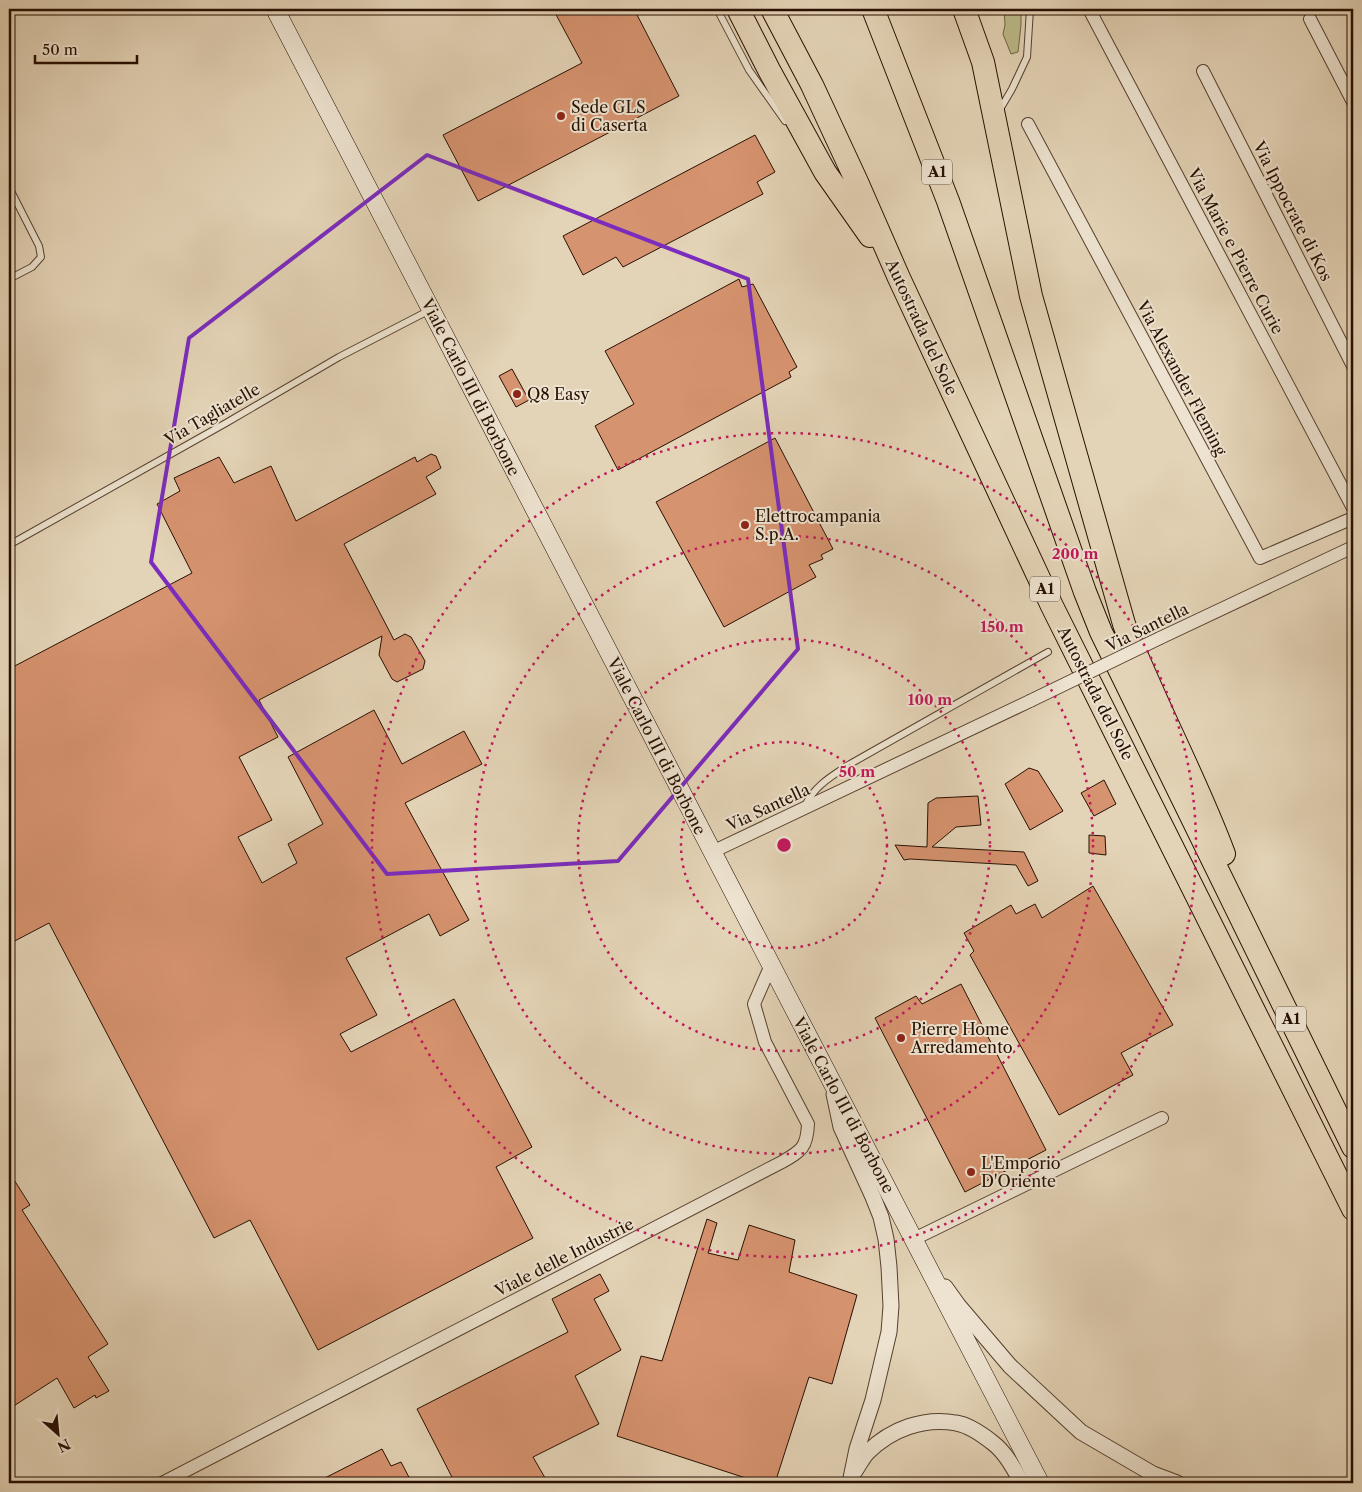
<svg xmlns="http://www.w3.org/2000/svg" width="1362" height="1492" font-family="'Libre Caslon Text',serif">
<rect width="100%" height="100%" fill="#e4d4b7"/>
<filter id="stains"><feTurbulence type="fractalNoise" baseFrequency=".004" numOctaves="4"/><feColorMatrix values="0 0 0 0 .2 0 0 0 0 .09 0 0 0 0 .02 0 0 0 .5 -.17"/></filter>
<radialGradient id="worn" r=".72"><stop offset=".6" stop-color="#630" stop-opacity="0"/><stop offset="1" stop-color="#630" stop-opacity=".3"/></radialGradient>
<path fill="#bcbb89" stroke="#726545" d="M1004,9H1021V25L1018,52L1011,54L1003,34L1005,25Z"/>
<path fill="#d6936f" stroke="#270f01" d="M553,9H634L679,96L478,201L443,135L582,63Z
M755,135L775,172L757,182L763,194L623,267L616,257L583,275L563,236Z
M739,279L742,287L753,284L797,367L789,372L791,377L618,470L595,426L634,404L605,351Z
M512,369L529,400L516,407L499,376Z
M775,438L833,549L821,555L823,559L809,565L816,577L724,627L656,502Z
M431,454L436,456L441,468L426,477L436,494L344,544L394,640L405,634L411,637L425,661L423,669L397,682L392,679L379,655L382,636L259,700L278,737L239,757L272,820L238,837L262,883L297,863L288,844L323,824L288,757L374,710L402,764L464,731L482,764L405,803L469,920L440,936L429,914L346,958L377,1015L340,1034L351,1052L454,999L532,1147L496,1167L533,1238L318,1350L250,1220L214,1238L49,923L9,944V669L192,573L157,504L180,491L174,478L219,457L234,483L271,466L296,521L415,457L417,462Z
M1029,768L1038,771L1063,811L1030,830L1005,784Z
M1104,780L1116,804L1094,816L1081,793Z
M978,796L981,825L956,827L932,847L1024,852L1038,881L1028,886L1016,865L910,859L904,860L895,845L927,847L928,803L936,798Z
M1089,835L1105,836L1106,855L1089,853Z
M1093,886L1173,1025L1121,1053L1133,1075L1059,1115L970,955L974,951L964,933L1011,905L1016,914L1035,904L1042,918Z
M961,984L1046,1150L965,1192L875,1018L916,996L922,1004Z
M9,1172L30,1205L22,1210L108,1344L88,1357L109,1391L96,1398L95,1395L74,1408L57,1378L9,1409Z
M707,1219L717,1223L708,1253L738,1260L749,1225L795,1240L789,1272L857,1295L832,1384L809,1377L775,1483H761L617,1436L641,1356L662,1361Z
M600,1274L609,1291L594,1299L621,1350L575,1376L599,1424L533,1457L548,1483H455L417,1409L568,1332L552,1299Z
M382,1449L391,1466L401,1462L412,1483H315Z"/>
<g fill="none" stroke-linecap="round" stroke-linejoin="round">
<g stroke="#56402e" stroke-width="8">
<path id="service" d="M717,9L749,70L785,121
M999,111L1012,89L1027,57L1030,9
M9,187L39,246L41,257L32,267L9,279
M9,545L226,423L339,357L430,310
M805,806C814,786 832,776 850,764L1048,652"/>
</g>
<g stroke="#56402e" stroke-width="14">
<path id="minor" d="M1089,9L1353,508
M1310,19L1353,102
M1203,71L1353,366
M1028,124L1260,558L1353,518
M1160,638L1353,547
M712,852L1030,701
M914,1239L1162,1118
M162,1483L782,1162C801,1151 807,1148 808,1124L765,1042L754,1004L771,965"/>
</g>
<g stroke="#56402e" stroke-width="17">
<path id="tertiary" d="M834,1094L841,1127L873,1197L881,1217L886,1239L889,1267L891,1306L889,1332L873,1400L857,1449L850,1483
M945,1287L958,1305L1010,1366L1081,1432L1153,1474L1177,1483
M855,1471C859,1465 863,1457 868,1452C891,1429 924,1417 956,1423C969,1425 983,1435 993,1443C1006,1453 1014,1469 1022,1483"/>
</g>
<g stroke="#270f01" stroke-width="19">
<path id="secondary" d="M275,9L1040,1483"/>
</g>
<g stroke="#270f01" stroke-width="24">
<path id="motorway" d="M738,9L769,70L825,172L870,236
M772,9L812,85L857,182L899,278L1052,606L1353,1209
M873,9L948,201L1085,592L1101,632L1353,1147
M964,9L983,62L1031,296L1124,624C1154,702 1195,776 1224,854"/>
</g>
<use href="#service" stroke="#ede3d0" stroke-width="6"/>
<use href="#minor" stroke="#ede3d0" stroke-width="12"/>
<use href="#tertiary" stroke="#ede3d0" stroke-width="15"/>
<use href="#secondary" stroke="#ede3d0" stroke-width="18"/>
<use href="#motorway" stroke="#e4d4b7" stroke-width="22"/>
<g stroke="#56402e" stroke-width="14" stroke-linecap="butt">
<path id="minor-bridge" d="M1030,701L1160,638"/>
</g>
<use href="#minor-bridge" stroke="#ede3d0" stroke-width="12"/>
</g>
<path fill="none" stroke="#7b2cbf" stroke-width="4" stroke-linejoin="round" d="M427,155L748,279L798,649L618,861L387,874L151,562L189,338Z"/>
<g fill="none" stroke="#c2185b" stroke-width="2.5" stroke-dasharray="2.5 5">
<circle cx="784" cy="845" r="103"/>
<circle cx="784" cy="845" r="206"/>
<circle cx="784" cy="845" r="309"/>
<circle cx="784" cy="845" r="412"/>
</g>
<g fill="#8f2418" stroke="#ede3d0" stroke-width="2">
<circle cx="561" cy="116" r="5"/>
<circle cx="517" cy="394" r="5"/>
<circle cx="745" cy="525" r="5"/>
<circle cx="901" cy="1038" r="5"/>
<circle cx="971" cy="1172" r="5"/>
</g>
<g text-anchor="middle" stroke-width="4" stroke-linejoin="round" paint-order="stroke">
<g fill="#ede3d0" stroke="#624f3f" stroke-width="1">
<rect x="922" y="159.5" width="30" height="25" rx="4"/>
<rect x="1030" y="576.5" width="30" height="25" rx="4"/>
<rect x="1276" y="1006.5" width="30" height="25" rx="4"/>
</g>
<g font-size="15" font-weight="bold" fill="#270f01">
<text x="937" y="177">A1</text>
<text x="1045" y="594">A1</text>
<text x="1291" y="1024">A1</text>
</g>
<g font-size="16" fill="#270f01" stroke="#ede3d0" text-anchor="start">
<text x="571" y="113">Sede GLS<tspan x="571" dy="18">di Caserta</tspan></text>
<text x="527" y="400">Q8 Easy</text>
<text x="755" y="522">Elettrocampania<tspan x="755" dy="18">S.p.A.</tspan></text>
<text x="911" y="1035">Pierre Home<tspan x="911" dy="18">Arredamento</tspan></text>
<text x="981" y="1169">L'Emporio<tspan x="981" dy="18">D'Oriente</tspan></text>
</g>
<g font-size="16" fill="#270f01" stroke="#ede3d0">
<text transform="translate(1293 211) rotate(63)" y="6">Via Ippocrate di Kos</text>
<text transform="translate(1236 251) rotate(62)" y="6">Via Marie e Pierre Curie</text>
<text transform="translate(922 327) rotate(65)" y="6">Autostrada del Sole</text>
<text transform="translate(1182 378) rotate(62)" y="6">Via Alexander Fleming</text>
<text transform="translate(471 387) rotate(63)" y="6">Viale Carlo III di Borbone</text>
<text transform="translate(212 414) rotate(-30)" y="6">Via Tagliatelle</text>
<text transform="translate(1147 627) rotate(-26)" y="6">Via Santella</text>
<text transform="translate(1096 693) rotate(63)" y="6">Autostrada del Sole</text>
<text transform="translate(657 746) rotate(63)" y="6">Viale Carlo III di Borbone</text>
<text transform="translate(768 807) rotate(-25)" y="6">Via Santella</text>
<text transform="translate(844 1105) rotate(62)" y="6">Viale Carlo III di Borbone</text>
<text transform="translate(564 1257) rotate(-27)" y="6">Viale delle Industrie</text>
</g>
</g>
<circle cx="784" cy="845" r="8" fill="#c2185b" stroke="#ede3d0" stroke-width="2.5"/>
<g font-size="15" text-anchor="middle" font-weight="bold" fill="#c2185b" stroke="#ede3d0" stroke-width="4" stroke-linejoin="round" paint-order="stroke">
<text x="1075" y="559">200 m</text>
<text x="1002" y="632">150 m</text>
<text x="930" y="705">100 m</text>
<text x="857" y="777">50 m</text>
</g>
<rect width="1362" height="1492" fill="none" stroke="#e4d4b7" stroke-width="30"/>
<rect x="10" y="10" width="1342" height="1472" fill="none" stroke="#270f01" stroke-width="2.5"/>
<rect x="15" y="15" width="1332" height="1462" fill="none" stroke="#270f01"/>
<g transform="translate(58 1434) rotate(153)" stroke="#ede3d0" stroke-width="4" paint-order="stroke">
<path d="M0-4L9 19L0 12L-9 19Z" fill="#270f01"/>
<text y="-8" font-size="14" font-weight="bold" text-anchor="middle" fill="#270f01">N</text>
</g>
<path d="M35 55v8h102v-8" fill="none" stroke="#270f01" stroke-width="2.5"/>
<text x="42" y="55" font-size="15" fill="#270f01" stroke="#ede3d0" stroke-width="4" paint-order="stroke">50 m</text>
<rect width="100%" height="100%" filter="url(#stains)"/>
<rect width="100%" height="100%" fill="url(#worn)"/>
</svg>
